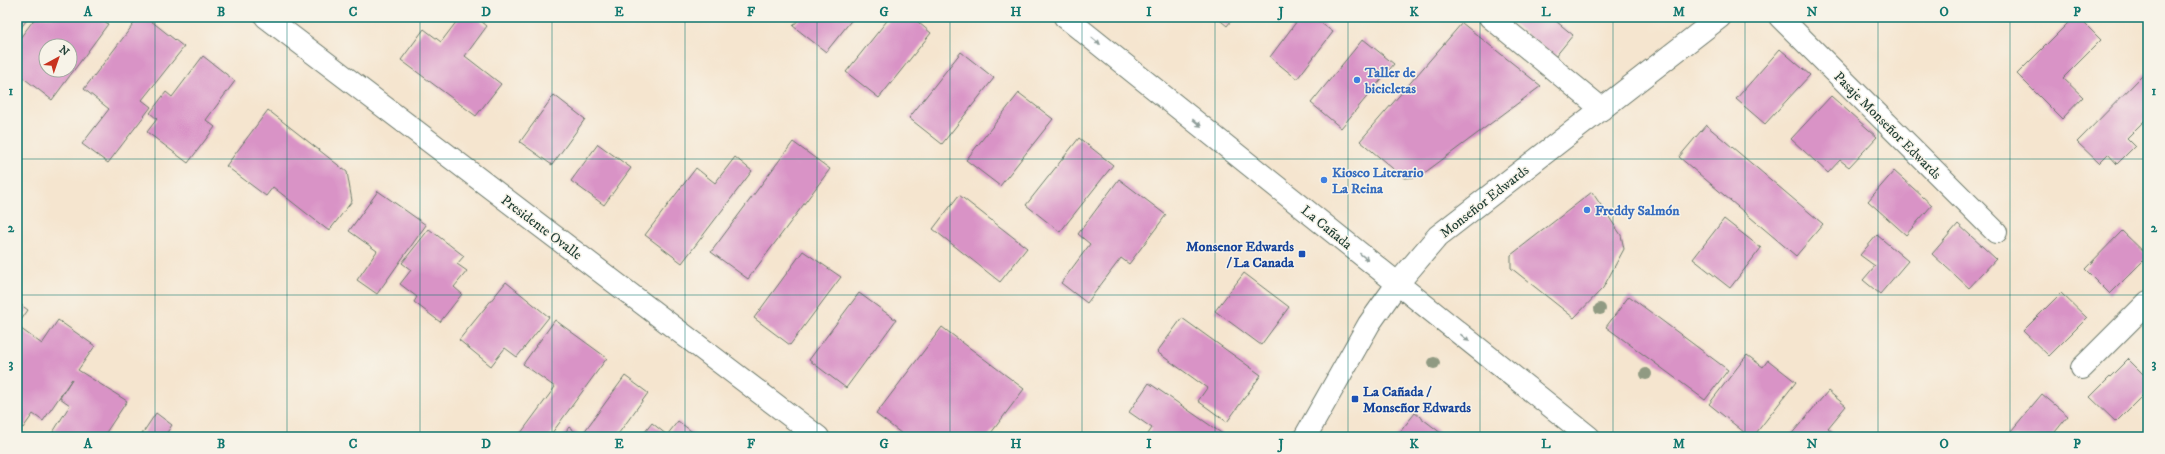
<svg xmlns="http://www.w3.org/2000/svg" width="2165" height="454" font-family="'IM FELL DW Pica',serif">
<rect width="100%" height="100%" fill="#f7f3e8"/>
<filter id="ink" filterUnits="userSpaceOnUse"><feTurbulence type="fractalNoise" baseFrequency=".025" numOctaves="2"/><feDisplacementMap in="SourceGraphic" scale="8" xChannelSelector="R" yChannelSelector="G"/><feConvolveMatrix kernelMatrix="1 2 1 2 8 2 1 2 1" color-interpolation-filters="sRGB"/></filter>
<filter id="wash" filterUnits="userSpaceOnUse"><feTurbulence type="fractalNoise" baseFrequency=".012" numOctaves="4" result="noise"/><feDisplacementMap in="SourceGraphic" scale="16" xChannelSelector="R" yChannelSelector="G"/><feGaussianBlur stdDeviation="0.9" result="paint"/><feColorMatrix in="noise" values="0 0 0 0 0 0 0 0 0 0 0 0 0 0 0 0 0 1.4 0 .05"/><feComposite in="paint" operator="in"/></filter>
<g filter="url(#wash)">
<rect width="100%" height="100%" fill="#f5e5cf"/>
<g id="blocks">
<path fill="#d993c6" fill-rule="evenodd" d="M17,17H29L17,33Z
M36,17H99L108,24L52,100L17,73V42ZM46,46H70V70H46Z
M139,17H146L184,47L142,100L151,107L108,163L82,144L109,109L84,89Z
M460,17H476L487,26L465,56L501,84L476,116L401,60L424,29L441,42Z
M801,17H854L826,52L793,26Z
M890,17H912L931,33L879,98L846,72Z
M1216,17H1234L1227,26Z
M1300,17H1313L1333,32L1297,79L1270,57Z
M1505,17H1551L1573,35L1555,57Z
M2074,17H2078L2101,40L2063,78L2083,97L2062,119L2017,74Z
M1462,23L1541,86L1419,177L1404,178L1360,141Z
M1363,39L1394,64L1341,128L1311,103Z
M1780,49L1810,75L1765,124L1736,99Z
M961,52L994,78L942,144L909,118Z
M203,56L235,81L206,120L215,127L188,163L147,132L157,119L150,113L166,92L172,97Z
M2145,73L2148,75V117L2127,138L2135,146L2117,164L2108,154L2099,163L2077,142Z
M1019,93L1053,119L1000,186L966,160Z
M554,95L585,119L552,165L520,142Z
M1831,96L1877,137L1849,167L1840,160L1828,173L1791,139Z
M268,110L347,172L352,201L329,231L273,187L266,196L226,166Z
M1706,125L1823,224L1796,256L1679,157Z
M1079,138L1113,165L1060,232L1026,205Z
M793,142L830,169L748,279L711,252Z
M598,144L631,168L604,205L571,181Z
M735,157L752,171L682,263L645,235L696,168L715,183Z
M1894,171L1932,205L1906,235L1868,201Z
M1119,179L1166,215L1129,264L1121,258L1087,303L1061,283L1090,244L1078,234Z
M378,191L426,225L377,294L357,280L377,251L349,231Z
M1592,192L1621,235L1624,249L1603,288L1574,318L1511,268V255Z
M959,195L1027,248L1000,282L933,229Z
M1724,219L1761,248L1730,288L1693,259Z
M1958,224L1996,259L1969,288L1932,254Z
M429,229L464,256L457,264L467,271L454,287L462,294L440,322L414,302L417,297L400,284L411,270L402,263Z
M2122,231L2148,256L2110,294L2085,269Z
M1877,235L1908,261L1880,294L1863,280L1875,266L1860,255Z
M803,251L841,277L790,345L754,318Z
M1244,273L1289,307L1261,345L1215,311Z
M506,282L549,317L517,357L505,348L491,366L459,340Z
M859,293L896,320L846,388L809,360Z
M2061,293L2087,318L2049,356L2023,331Z
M1629,296L1728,370L1705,400L1606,327Z
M17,302L28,310L17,326Z
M1182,318L1261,375L1227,422L1198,401L1207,388L1157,352Z
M58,320L95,346L78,370L127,401L103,437H50L70,405L60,398L72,379L43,421L33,414L23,428L17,424V326L42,344Z
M555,320L607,358L549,437H518L555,387L523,364Z
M942,327L1024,389L988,437H906L876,414Z
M1747,355L1763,367L1768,360L1796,382L1753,437H1750L1709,404Z
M2128,359L2148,379V390L2116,422L2090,397Z
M625,376L648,393L616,437H562L569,427L581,436Z
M1149,383L1227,437H1146L1152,428L1129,412Z
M1828,391L1846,406L1828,428L1838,437H1789Z
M2042,394L2068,416L2051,437H2006Z
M156,413L172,425L164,437H140Z
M1415,413L1446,437H1396Z
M678,421L699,437H641L652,423L667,435Z"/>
</g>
</g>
<g filter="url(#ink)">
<use href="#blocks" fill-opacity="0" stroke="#6a786a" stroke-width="1"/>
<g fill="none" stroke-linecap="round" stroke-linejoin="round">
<g stroke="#6a786a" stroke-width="24">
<path id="minor" d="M266,17L818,437
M1065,17L1589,437
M1490,17L1602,109
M1780,17L1996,232
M2082,368L2148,302
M1305,437L1369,324L1398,283L1438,236L1720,17"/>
</g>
<use href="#minor" stroke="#fff" stroke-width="22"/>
</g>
<g fill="#909a82">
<circle cx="1600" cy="309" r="6"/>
<circle cx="1434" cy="363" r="6"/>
<circle cx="1646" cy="374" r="6"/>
</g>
<defs><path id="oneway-solid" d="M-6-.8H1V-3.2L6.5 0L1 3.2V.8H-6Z"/></defs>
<g fill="#8f9e9a">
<use href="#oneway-solid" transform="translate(1096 41) rotate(39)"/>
<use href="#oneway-solid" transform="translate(1197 123) rotate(39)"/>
<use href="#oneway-solid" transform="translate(1364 257) rotate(39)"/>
<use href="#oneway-solid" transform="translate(1465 338) rotate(39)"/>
</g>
</g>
<path fill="none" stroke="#0f766e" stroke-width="1" stroke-opacity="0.55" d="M155,17V437M287,17V437M420,17V437M552,17V437M685,17V437M817,17V437M950,17V437M1082,17V437M1215,17V437M1348,17V437M1480,17V437M1613,17V437M1745,17V437M1878,17V437M2010,17V437M17,159H2148M17,295H2148"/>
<g fill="#3f7fe0" stroke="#f7f3e8" stroke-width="1.5">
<circle cx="1357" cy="80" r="4"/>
<circle cx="1324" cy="180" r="4"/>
<circle cx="1587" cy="210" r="4"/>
</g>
<g fill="#1a4fb4" stroke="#f7f3e8" stroke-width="1.5">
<rect x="1298" y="250" width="8" height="8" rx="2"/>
<rect x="1351" y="395" width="8" height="8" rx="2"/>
</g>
<g text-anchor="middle" stroke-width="3" stroke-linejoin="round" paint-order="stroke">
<g font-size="14" font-weight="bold" fill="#366cbe" stroke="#f7f3e8" text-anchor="start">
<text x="1365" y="77">Taller de<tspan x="1365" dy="16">bicicletas</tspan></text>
<text x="1332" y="177">Kiosco Literario<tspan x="1332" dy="16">La Reina</tspan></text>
<text x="1595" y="215">Freddy Salmón</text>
</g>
<g font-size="14" fill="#1f3d34" stroke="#f7f3e8">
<text transform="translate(1888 125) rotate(45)" y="5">Pasaje Monseñor Edwards</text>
<text transform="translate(1484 201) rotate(-38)" y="5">Monseñor Edwards</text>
<text transform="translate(542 227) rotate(37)" y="5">Presidente Ovalle</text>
<text transform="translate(1327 227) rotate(39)" y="5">La Cañada</text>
</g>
<g font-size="14" font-weight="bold" fill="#164399" stroke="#f7f3e8" text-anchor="end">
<text x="1294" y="251">Monsenor Edwards<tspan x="1294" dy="16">/ La Canada</tspan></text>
<text x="1363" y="396" text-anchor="start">La Cañada /<tspan x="1363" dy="16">Monseñor Edwards</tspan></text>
</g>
</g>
<rect width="2165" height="454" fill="none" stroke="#f7f3e8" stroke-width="44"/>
<g transform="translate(58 58) rotate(40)"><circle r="19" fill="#f7f3e8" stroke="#a1aaa0"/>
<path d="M0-3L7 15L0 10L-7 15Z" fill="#c8321e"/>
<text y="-6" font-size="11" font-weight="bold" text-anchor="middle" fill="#1f3d34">N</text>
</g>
<rect x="22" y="22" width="2121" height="410" fill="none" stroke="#0f766e" stroke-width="1.5"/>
<g font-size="13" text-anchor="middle" font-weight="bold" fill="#0f766e">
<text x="88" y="16">A</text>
<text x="221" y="16">B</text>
<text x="353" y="16">C</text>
<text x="486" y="16">D</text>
<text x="619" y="16">E</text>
<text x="751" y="16">F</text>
<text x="884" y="16">G</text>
<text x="1016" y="16">H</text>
<text x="1149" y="16">I</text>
<text x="1281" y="16">J</text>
<text x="1414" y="16">K</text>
<text x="1546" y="16">L</text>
<text x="1679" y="16">M</text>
<text x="1812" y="16">N</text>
<text x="1944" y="16">O</text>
<text x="2077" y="16">P</text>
<text x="11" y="95">1</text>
<text x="2154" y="95">1</text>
<text x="11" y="232">2</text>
<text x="2154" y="232">2</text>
<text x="11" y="368">3</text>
<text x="2154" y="368">3</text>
<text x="88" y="448">A</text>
<text x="221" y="448">B</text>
<text x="353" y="448">C</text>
<text x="486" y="448">D</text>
<text x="619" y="448">E</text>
<text x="751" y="448">F</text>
<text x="884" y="448">G</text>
<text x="1016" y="448">H</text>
<text x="1149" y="448">I</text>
<text x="1281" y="448">J</text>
<text x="1414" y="448">K</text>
<text x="1546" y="448">L</text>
<text x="1679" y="448">M</text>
<text x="1812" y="448">N</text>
<text x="1944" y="448">O</text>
<text x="2077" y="448">P</text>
</g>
</svg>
